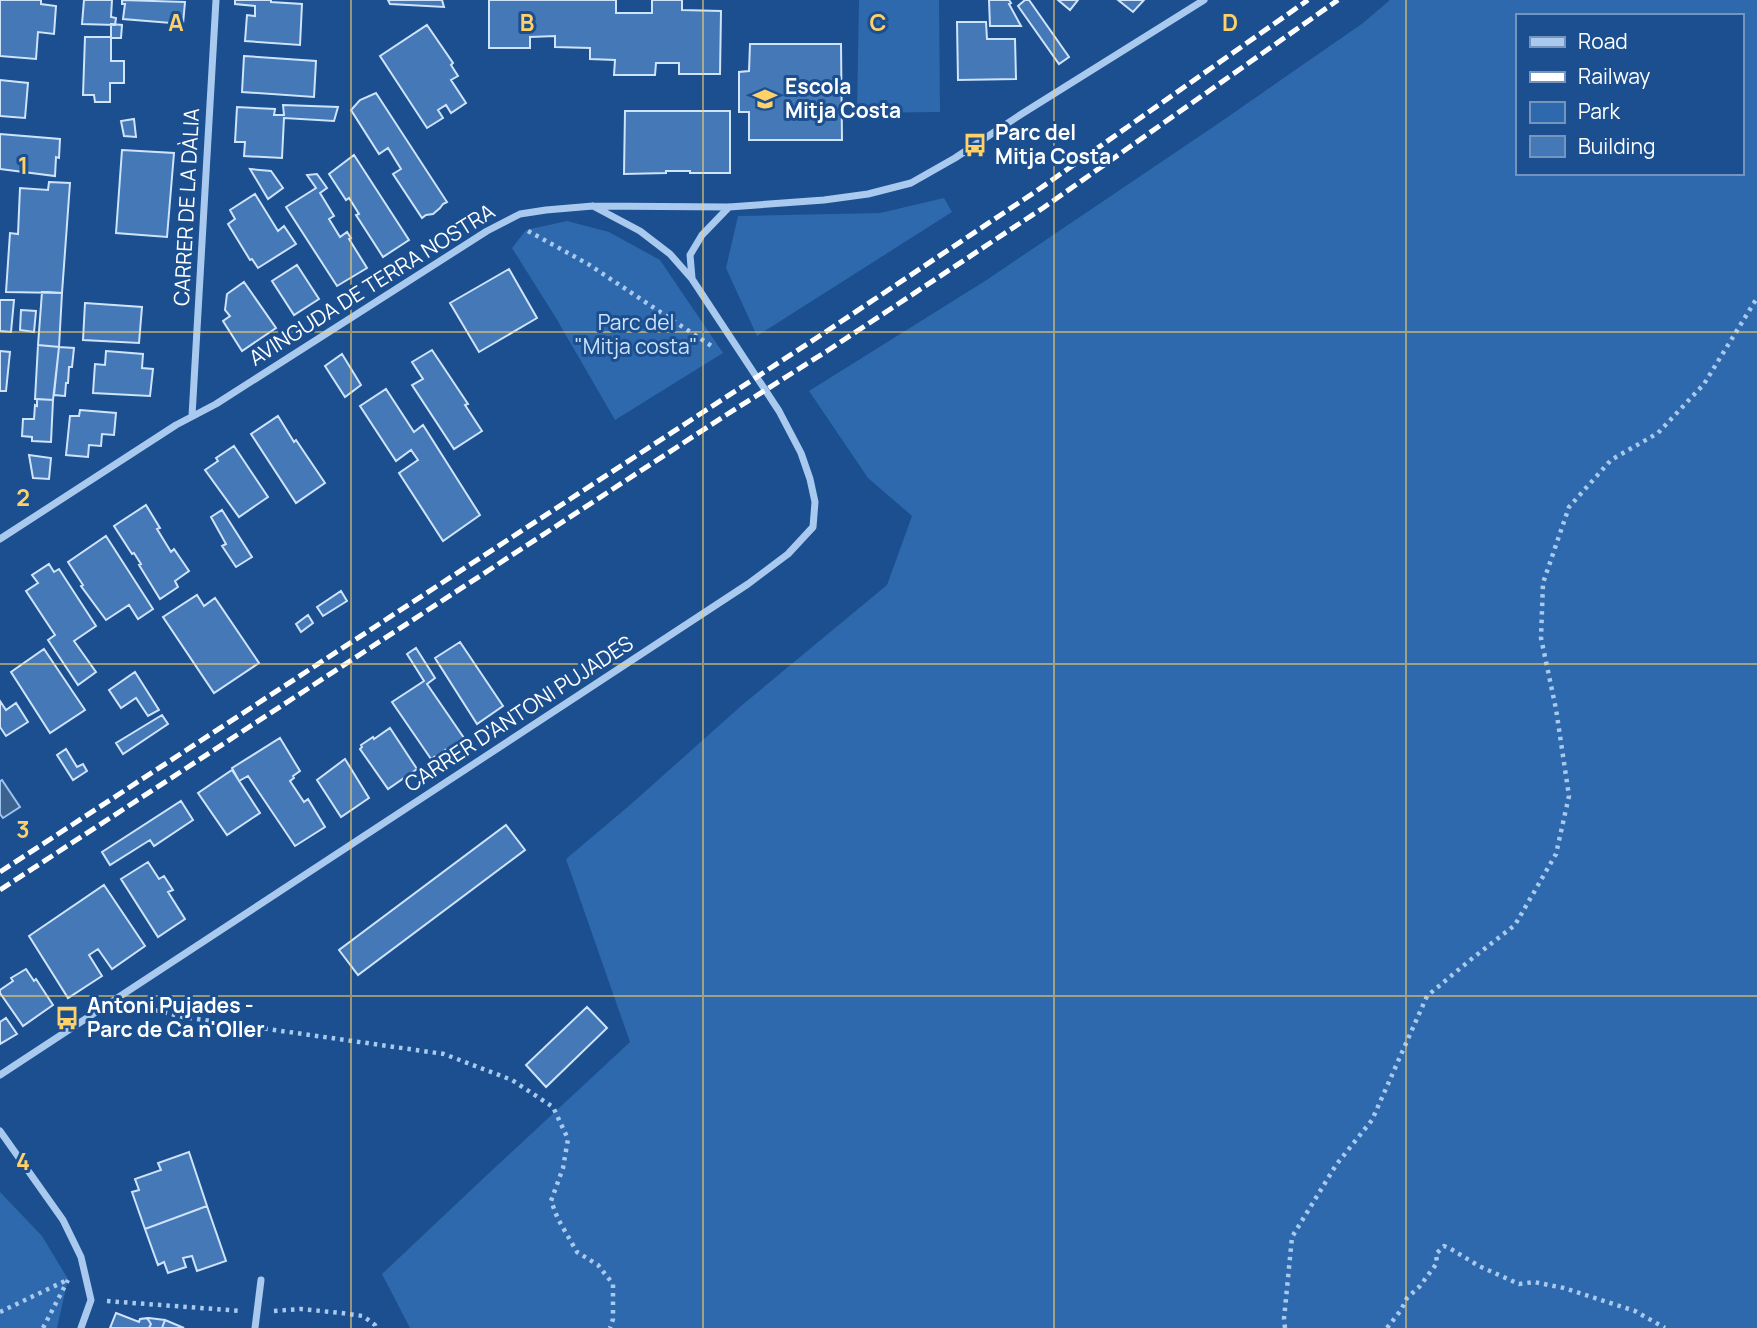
<svg xmlns="http://www.w3.org/2000/svg" width="1757" height="1328" font-family="Manrope,sans-serif">
<rect width="100%" height="100%" fill="#1b4f8f"/>
<path fill="#2e69ad" fill-rule="evenodd" d="M859,0H939L940,112L857,113Z
M1390,0H1757V1328H410L382,1274L487,1175L630,1042L566,859L630,805L741,706L887,585L912,516L868,478L809,391L985,281L1219,123L1363,23ZM1517,16H1741V173H1517Z
M944,198L952,212L757,336L726,268L738,216L880,213Z
M567,221L609,232L660,260L723,353L615,420L556,318L512,248L526,230Z
M0,1192L42,1236L68,1279L57,1328H0Z"/>
<path fill="#3c6290" stroke="#9cc4f0" stroke-width="2" d="M2,780L20,807L3,818L0,814V781Z"/>
<path fill="#4478b7" stroke="#cfe3fa" stroke-width="2" d="M0,0H41V4L56,6L54,34L38,32L36,59L0,56Z
M84,0H112L111,17L116,18L115,25L82,24Z
M122,0L185,2L183,24L123,19L125,4H122Z
M235,0H271V2L302,4L300,45L245,41L247,15L255,16V6L235,4Z
M388,0H442L444,7L390,4Z
M489,0H616V13H652V0H682V10L721,11L720,74H679V63H656L655,75H614L615,60L590,59V48L555,47V36L530,37V48H489Z
M989,0H1009L1011,3L1009,4L1021,26H990Z
M1025,0H1029L1069,57L1059,64L1018,6Z
M1058,0H1078L1070,10Z
M1118,0H1144L1133,12Z
M957,22H986L987,39H1015L1016,79L958,80Z
M111,24L122,25L121,38H111V61H124V83H110V102H95L94,95H83L85,37H111Z
M427,25L453,63L451,65L458,76L451,80L466,103L451,113L446,105L438,110L443,118L427,128L380,56Z
M750,44H841L842,140H749V112H739V72L749,71Z
M244,56L316,61L314,97L242,92Z
M0,80L28,83L25,118L0,116Z
M376,93L447,202L443,204L440,208L433,214L426,215L422,218L393,174L401,169L388,148L379,154L351,110L360,100Z
M283,105L338,107L334,121L284,118L282,158L244,156L245,142H235L237,107L275,109L274,115H284Z
M625,111H730V173H690V171H666V173L624,174Z
M134,119L136,137L124,136L121,121Z
M0,134L60,139L59,158L56,157L55,176L0,169Z
M122,150L174,153L167,237L116,233Z
M354,155L409,240L383,257L356,215L359,214L349,198L346,200L329,174Z
M250,169L271,171L283,188L268,199Z
M317,174L327,188L320,193L334,216L329,219L340,237L347,232L351,238L349,239L367,268L337,286L286,207L316,188L307,175Z
M49,182L70,183L62,293L6,292L10,233L18,234L20,188L48,190Z
M255,194L278,231L284,226L296,244L258,268L252,259L250,260L228,224L235,219L230,210Z
M297,265L319,299L294,315L272,281Z
M509,269L537,318L479,352L450,303Z
M244,282L276,328L242,351L223,321L230,316L225,310L227,294Z
M42,292L62,293L59,347L38,345Z
M0,300H14L11,332L0,331Z
M85,303L142,307L139,343L83,340Z
M21,310L36,311L34,332L20,330Z
M38,345L59,347L53,400L35,399Z
M59,347L74,348L72,367H69L68,383H66L65,396L54,395Z
M432,350L468,404L465,405L482,431L454,449L412,385L423,379L412,362Z
M0,351L10,352L6,391H0Z
M106,351L143,354L142,368L153,369L150,396L93,393L95,364L105,365Z
M342,354L361,385L345,397L325,366Z
M386,389L414,432L423,425L480,515L443,541L399,473L418,460L411,450L396,461L360,406Z
M37,399L53,400L51,442L32,441V437L22,436L23,419H34L35,405L37,406Z
M80,410L116,413L114,435L102,434L101,446L89,445L88,457L66,455L70,416H79Z
M278,416L294,442L296,440L325,483L296,503L251,434Z
M234,446L268,497L239,517L205,470L218,461L216,458Z
M29,455L51,458L49,479L33,478Z
M146,505L160,528L157,529L171,552L174,549L189,571L175,581L178,587L160,599L139,565L141,564L134,553L132,554L114,526Z
M222,510L252,557L236,567L222,546L226,544L211,517Z
M106,536L153,609L138,619L129,605L106,620L81,586L83,585L68,562Z
M49,564L54,572L59,569L96,626L74,641L96,672L78,685L48,640L55,635L26,591L38,583L32,575Z
M341,591L347,601L323,616L317,607Z
M197,595L204,606L215,598L259,663L214,693L163,617Z
M308,615L313,623L301,632L296,624Z
M460,642L503,706L477,724L435,658Z
M416,648L435,678L427,684L464,738L431,759L392,702L424,681L407,654Z
M44,649L85,710L50,733L11,672Z
M135,672L159,710L148,716L136,698L121,708L109,690Z
M0,701L6,710L16,703L28,722L6,736L0,727Z
M162,715L168,724L123,754L116,743Z
M390,728L417,769L388,789L360,749L362,747L361,745L373,737L374,739Z
M280,738L300,771L293,776L294,778L290,781L304,802L308,799L325,827L295,846L248,776L239,781L232,768Z
M66,749L77,767L83,764L87,771L73,780L57,755Z
M345,759L369,798L341,817L317,780Z
M232,770L260,813L227,835L198,793Z
M181,801L193,820L154,846L150,840L110,865L102,852Z
M506,825L525,850L358,975L339,950Z
M148,862L159,879L164,876L173,890L168,892L185,919L158,937L121,879Z
M104,885L145,946L112,969L98,949L89,955L102,976L68,998L29,936Z
M26,969L34,981L36,979L53,1005L23,1026L0,993V990L13,981L11,978Z
M587,1007L607,1028L546,1087L526,1065Z
M6,1018L17,1034L0,1044V1022Z
M189,1152L207,1206L145,1229L132,1192L139,1190L135,1179L161,1170L158,1163Z
M207,1206L226,1261L197,1271L192,1256L183,1258L186,1267L168,1273L164,1262L158,1265L145,1229Z
M116,1313L139,1322L140,1319L149,1318L165,1320L184,1328H110Z
M116,1313L139,1322L140,1319L147,1318L151,1324L149,1328H110Z
M165,1320L184,1328H162Z"/>
<g fill="none" stroke-linecap="round" stroke-linejoin="round">
<path stroke="#a9c9ee" stroke-width="4.5" stroke-dasharray="3.5 5" stroke-linecap="butt" d="M528,231L588,264L713,347
M139,1006L183,1017L444,1054L512,1080L553,1107L568,1139L563,1168L551,1201L558,1219L577,1252L598,1265L613,1284V1319L610,1328
M107,1301L241,1311
M274,1311L301,1309L341,1313L363,1316L375,1325L376,1328
M0,1312L67,1280
M43,1328L68,1280
M1285,1328L1284,1319L1292,1237L1336,1165L1372,1120L1427,996L1469,961L1515,925L1556,854L1569,796L1556,709L1541,638L1543,583L1569,507L1611,460L1658,433L1704,384L1757,298
M1387,1328L1401,1310L1407,1298L1420,1286L1437,1263L1436,1254L1444,1246L1451,1249L1479,1266L1519,1284L1534,1282L1564,1288L1635,1311L1665,1328"/>
<path stroke="#a9c9ee" stroke-width="7" d="M692,278L690,255L702,235L729,207
M192,416L216,0
M0,539L176,425L216,404L487,231L520,214L546,210L593,206L729,207L824,200L868,194L911,183L955,158L1020,115L1204,0
M0,1075L748,584L788,554L813,527L815,502L810,479L801,453L779,411L692,279L670,254L640,231L593,206
M0,1131L63,1220L81,1257L91,1300L81,1328
M255,1328L261,1280"/>
<path stroke="#fff" stroke-width="5" stroke-dasharray="12 5" stroke-linecap="butt" d="M0,872L821,335L1035,192L1308,0
M0,890L726,415L827,351L1043,208L1338,0"/>
</g>
<path fill="none" stroke="#ffd166" stroke-width="2" stroke-opacity="0.55" d="M351,0V1328M703,0V1328M1054,0V1328M1406,0V1328M0,332H1757M0,664H1757M0,996H1757"/>
<defs>
<g id="school-bare" transform="scale(1.89)"><path d="M0-5L7-2L0 1L-7-2ZM-4 1L0 2.5L4 1V4Q0 6-4 4Z" fill="#ffd166" stroke="#1b4f8f" stroke-width="2.5" paint-order="stroke"/></g>
<g id="bus-bare" transform="scale(1.89)"><path d="M-5-6H5V4H4V6H2V4H-2V6H-4V4H-5ZM-3.5-4V0h7V-4ZM-3.5 1.2v1.5H-2V1.2ZM2 1.2v1.5H3.5V1.2Z" fill="#ffd166" stroke="#1b4f8f" stroke-width="2.5" paint-order="stroke"/></g>
</defs>
<g fill-rule="evenodd">
<use href="#school-bare" x="765" y="99"/>
<use href="#bus-bare" x="975" y="145"/>
<use href="#bus-bare" x="67" y="1018"/>
</g>
<g text-anchor="middle" stroke-width="6" stroke-linejoin="round" paint-order="stroke">
<g font-size="21" font-weight="bold" fill="#fff" stroke="#1b4f8f" text-anchor="start">
<text x="785" y="94">Escola<tspan x="785" dy="24">Mitja Costa</tspan></text>
<text x="995" y="140">Parc del<tspan x="995" dy="24">Mitja Costa</tspan></text>
<text x="87" y="1013">Antoni Pujades -<tspan x="87" dy="24">Parc de Ca n'Oller</tspan></text>
</g>
<g font-size="21" fill="#fff" stroke="#1b4f8f">
<text transform="translate(187 207) rotate(-87)" y="7">CARRER DE LA DÀLIA</text>
<text transform="translate(372 285) rotate(-32)" y="7">AVINGUDA DE TERRA NOSTRA</text>
<text transform="translate(519 714) rotate(-33)" y="7">CARRER D'ANTONI PUJADES</text>
</g>
<g font-size="21" fill="#cfe3fa" stroke="#1b4f8f">
<text x="636" y="330">Parc del<tspan x="636" dy="24">"Mitja costa"</tspan></text>
</g>
</g>
<g font-size="23" text-anchor="middle" font-weight="bold" fill="#ffd166" stroke="#1b4f8f" stroke-width="6" stroke-linejoin="round" paint-order="stroke">
<text x="176" y="31">A</text>
<text x="527" y="31">B</text>
<text x="878" y="31">C</text>
<text x="1230" y="31">D</text>
<text x="23" y="174">1</text>
<text x="23" y="506">2</text>
<text x="23" y="838">3</text>
<text x="23" y="1170">4</text>
</g>
<rect x="1516" y="14" width="228" height="161" fill="#1b4f8f" stroke="#7695bc" stroke-width="2"/>
<rect x="1530" y="37" width="35" height="10" fill="#a9c9ee" stroke="#7695bc" stroke-width="2"/>
<text x="1578" y="49" font-size="21" fill="#ffffff">Road</text>
<rect x="1530" y="72" width="35" height="10" fill="#ffffff" stroke="#7695bc" stroke-width="2"/>
<text x="1578" y="84" font-size="21" fill="#ffffff">Railway</text>
<rect x="1530" y="102" width="35" height="21" fill="#2e69ad" stroke="#7695bc" stroke-width="2"/>
<text x="1578" y="119" font-size="21" fill="#ffffff">Park</text>
<rect x="1530" y="136" width="35" height="21" fill="#4478b7" stroke="#7695bc" stroke-width="2"/>
<text x="1578" y="154" font-size="21" fill="#ffffff">Building</text>
</svg>
